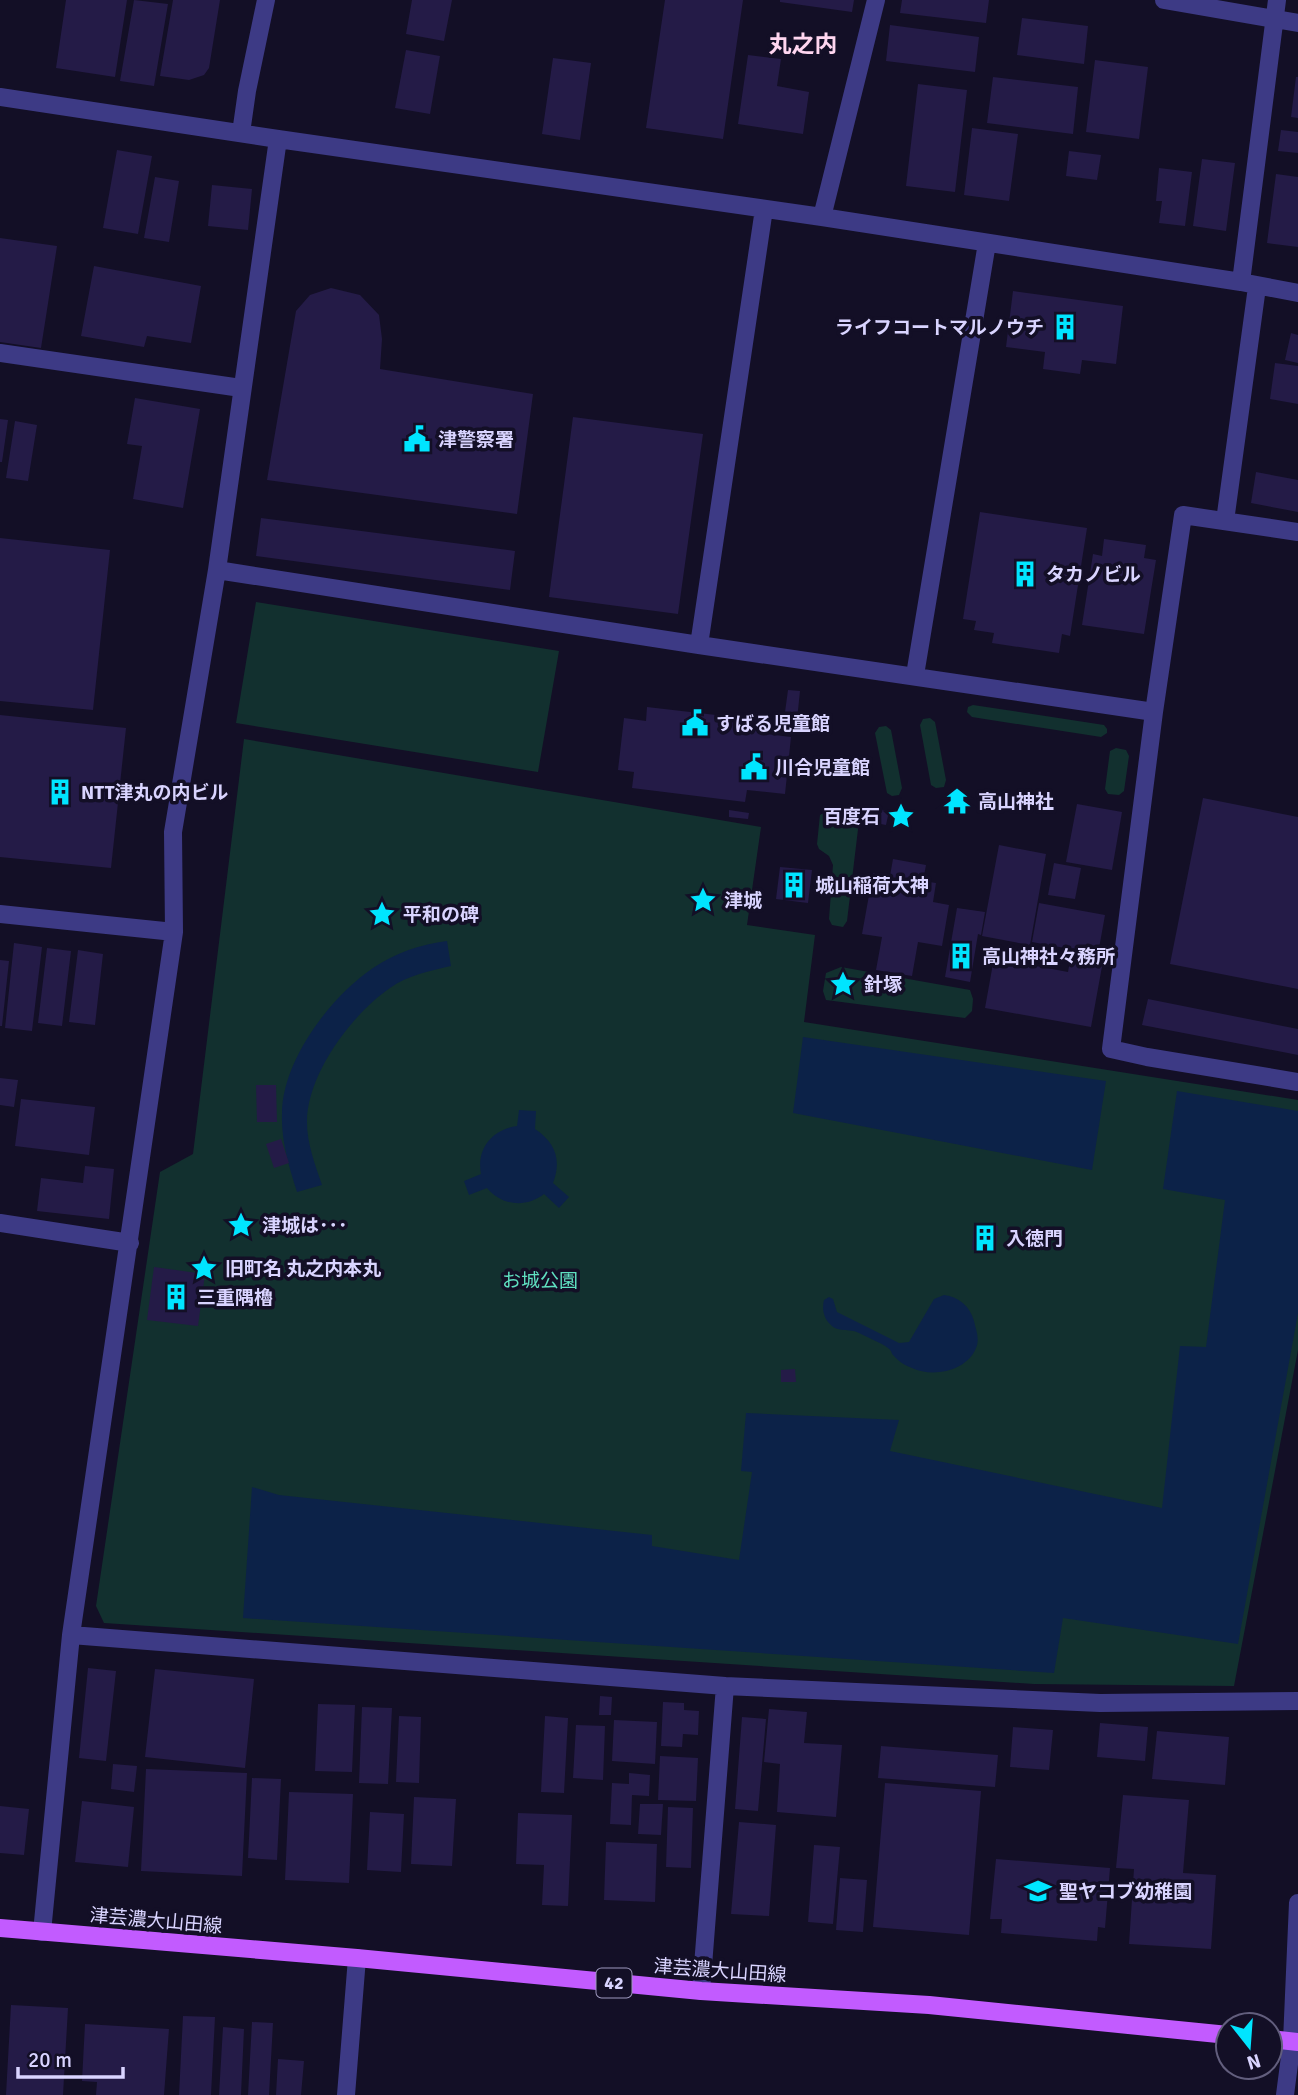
<svg xmlns="http://www.w3.org/2000/svg" width="1298" height="2095" font-family="Signika,'Noto Sans JP',sans-serif">
<rect width="100%" height="100%" fill="#130f26"/>
<path fill="#12302f" d="M256,602L559,651L538,772L236,723Z
M973,705L1104,725L1107,729V733L1101,737L972,717L967,712L968,707Z
M930,718L935,722L946,780L944,787L936,788L931,785L920,725L923,719Z
M886,726L891,730L902,788L899,795L892,796L887,793L875,733L879,727Z
M244,739L761,827L747,925L815,935L804,1022L1298,1100V1350L1234,1686L1034,1684L104,1623L96,1606L160,1172L193,1154Z
M1116,748L1126,750L1129,756L1124,791L1119,795L1108,794L1105,789L1110,751Z
M830,809L855,812L859,821L847,921L843,927L832,925L829,919L833,865L829,856L819,849L817,844L820,815Z
M841,967L970,990L973,999L972,1011L965,1018L826,1000L823,991L826,973Z"/>
<path fill="#0c2248" d="M447,941L451,966C430,971 408,975 390,988C352,1014 307,1074 307,1122C307,1144 315,1164 322,1185L297,1192C289,1167 281,1140 282,1114C282,1061 330,997 373,968C395,953 421,944 447,941Z
M803,1037L1106,1081L1092,1170L793,1113Z
M1177,1091L1298,1111V1313L1238,1644L1063,1618L1054,1673L243,1618L252,1487L279,1495L652,1535V1546L739,1560L752,1472L741,1471L746,1413L899,1420L890,1451L1162,1508L1180,1346L1206,1347L1225,1200L1163,1189Z
M519,1110L536,1111L535,1129C555,1142 562,1160 553,1183L569,1197L559,1208L544,1194C526,1208 502,1206 487,1188L469,1195L464,1181L481,1174C476,1148 493,1129 517,1126Z
M944,1295C959,1297 970,1306 974,1321C976,1330 980,1339 976,1348C967,1371 933,1378 912,1368C906,1366 898,1361 894,1356C890,1352 893,1352 888,1348C880,1342 868,1338 859,1333C850,1328 837,1333 830,1324C823,1317 822,1308 824,1300L829,1297L833,1299L837,1312L899,1343L909,1342L934,1299Z"/>
<path fill="#241b47" d="M66,0H127L115,77L56,68Z
M134,0L168,4L154,86L120,81Z
M173,0H220L209,68L204,75L189,80L160,76Z
M412,0H452L444,41L406,34Z
M665,0H743L723,139L646,128Z
M780,0H854L852,12L780,2Z
M902,0H989L986,23L900,13Z
M1022,18L1088,26L1084,64L1017,55Z
M890,25L979,37L975,72L886,61Z
M406,50L440,56L430,114L395,108Z
M748,55L781,59L777,86L809,92L803,134L738,124Z
M553,58L591,63L580,140L542,134Z
M1095,60L1148,67L1139,139L1086,132Z
M993,77L1078,87L1073,134L987,123Z
M1296,77H1298V118L1291,117Z
M918,84L967,90L955,192L906,186Z
M972,128L1018,134L1009,201L964,195Z
M1281,130L1298,132V153L1278,151Z
M117,150L152,156L138,234L103,228Z
M1069,151L1101,155L1097,180L1066,176Z
M1202,159L1235,163L1226,231L1193,226Z
M1159,168L1192,172L1185,226L1159,223L1162,201H1156Z
M1276,174L1298,177V247L1267,243Z
M155,177L179,181L169,242L144,238Z
M212,185L252,189L248,230L208,226Z
M0,238L57,246L41,348L0,342Z
M94,266L201,286L191,343L147,336L144,347L81,336Z
M331,288L360,295L379,315L382,339L380,369L533,394L517,514L267,480L296,311L310,295Z
M1013,291L1123,306L1116,364L1082,360L1080,374L1043,369L1045,352L1006,347Z
M1291,333L1298,335V363L1285,360Z
M1275,363L1298,366V404L1270,399Z
M135,398L200,409L183,508L133,499L142,446L127,444Z
M573,417L703,434L678,614L549,597Z
M0,419L8,420L2,462H0Z
M15,421L37,425L28,481L6,478Z
M1256,472L1298,480V512L1251,503Z
M980,512L1087,528L1070,636L1062,634L1059,653L992,643L994,633L974,630L976,621L963,619Z
M261,518L515,551L510,590L256,556Z
M0,538L110,550L93,710L0,701Z
M1104,539L1146,545L1144,558L1156,560L1144,634L1082,625L1093,554L1102,556Z
M788,690L800,691L796,729L783,727Z
M647,707L759,720L757,733L791,737L785,794L747,790L745,802L632,788L634,772L618,770L624,718L646,721Z
M0,715L126,728L111,868L0,857Z
M1203,798L1298,817V989L1170,964Z
M1077,804L1122,812L1112,870L1066,862Z
M873,808L889,811L886,825L870,822Z
M729,810L749,813L748,819L729,817Z
M999,845L1046,854L1030,945L982,936Z
M893,859L926,865L923,881L936,883L933,902L949,905L942,946L918,942L912,976L876,970L882,937L862,934L873,873L890,876Z
M1054,863L1081,868L1075,899L1048,895Z
M780,867L812,870L808,903L776,899Z
M1039,903L1105,915L1098,954L1032,942Z
M957,908L985,912L981,935L978,934L970,982L945,977Z
M14,943L42,947L32,1031L5,1028Z
M47,948L71,951L62,1026L38,1023Z
M78,950L103,954L95,1025L69,1022Z
M1071,955L1103,961L1091,1027L985,1008L994,958L1068,972Z
M0,960L9,961L2,1026H0Z
M1148,999L1298,1029V1055L1142,1025Z
M0,1078L18,1080L14,1107L0,1105Z
M256,1085H276L277,1122H257Z
M21,1099L95,1107L89,1155L15,1146Z
M281,1139L289,1163L274,1168L266,1144Z
M85,1166L114,1169L109,1219L37,1211L41,1178L83,1183Z
M974,1224L998,1226L996,1251L972,1250Z
M154,1267L205,1274L198,1326L147,1320Z
M795,1369L796,1382H781V1370Z
M88,1668L116,1671L106,1761L79,1758Z
M155,1669L254,1679L245,1768L145,1757Z
M600,1696L612,1697L611,1715H599Z
M663,1702L684,1703V1710L699,1711L698,1735L683,1734L682,1747L661,1746Z
M318,1704L355,1705L352,1772L315,1771Z
M362,1707L392,1708L388,1784L359,1783Z
M769,1709L807,1712L804,1743L842,1745L836,1817L777,1812L780,1764L764,1762Z
M399,1716L421,1717L419,1783L396,1782Z
M545,1716L568,1718L564,1793L541,1792Z
M742,1717L766,1719L758,1811L735,1809Z
M614,1720L657,1722L655,1764L612,1761Z
M1100,1723L1148,1727L1145,1761L1097,1757Z
M576,1725L605,1726L603,1780L573,1778Z
M1013,1727L1053,1730L1049,1770L1010,1767Z
M1157,1731L1229,1737L1225,1785L1152,1779Z
M881,1746L998,1755L995,1787L878,1778Z
M660,1756L698,1758L696,1801L658,1800Z
M113,1764L137,1766L134,1792L111,1789Z
M146,1769L247,1773L242,1876L141,1871Z
M629,1773L650,1775L649,1796L632,1795L631,1825L610,1824L612,1783L629,1784Z
M252,1778L281,1779L277,1860L248,1858Z
M885,1783L981,1791L969,1935L873,1927Z
M289,1792L353,1794L349,1883L285,1880Z
M1123,1795L1189,1800L1183,1873L1216,1875L1211,1949L1129,1944L1134,1869L1116,1868Z
M414,1797L456,1799L452,1866L411,1864Z
M82,1801L134,1807L128,1867L75,1862Z
M640,1804H663L661,1835L638,1834Z
M0,1806L29,1809L24,1855L0,1853Z
M668,1807L693,1808L691,1868L666,1867Z
M370,1812L404,1814L401,1872L367,1870Z
M518,1813L572,1815L568,1906L542,1905L544,1865L516,1864Z
M739,1822L776,1825L769,1916L731,1914Z
M606,1842L657,1844L655,1902L604,1900Z
M814,1845L840,1847L833,1924L808,1922Z
M996,1859L1110,1868L1105,1928L1098,1927L1097,1941L1001,1933L1002,1919H990Z
M840,1878L867,1880L863,1932L836,1930Z
M11,2005L68,2008L63,2095H6Z
M183,2016L215,2017L211,2095H179Z
M252,2022L273,2023L269,2095H248Z
M85,2024L169,2029L164,2095H96L97,2082L82,2081Z
M223,2027L244,2029L241,2095H219Z
M278,2059L304,2061L301,2095H276Z"/>
<g fill="none" stroke-linecap="round" stroke-linejoin="round">
<path stroke="#3d3a85" stroke-width="18" d="M1164,0L1298,23
M0,97L278,139L822,217L1241,282L1298,293
M241,133L247,91L266,0
M822,217L876,0
M1241,282L1277,0
M0,353L241,388
M1225,521L1257,287
M1298,532L1183,515L1154,712L1111,1049L1147,1057L1298,1082
M217,570L699,645L1154,712
M699,645L764,209
M915,675L987,243
M0,914L174,932
M0,1223L130,1243
M71,1635L725,1686L1100,1703L1298,1701
M42,1932L71,1635L174,932L173,832L217,570L278,139
M701,1991L725,1686
M346,2095L357,1958
M1285,2095L1292,2041L1298,1903"/>
<path stroke="#c25bff" stroke-width="18" d="M0,1928L357,1958L701,1991L929,2005L1228,2035
M1270,2039L1298,2042"/>
</g>
<defs>
<g id="building-bare" transform="scale(2.1)"><path d="M-4-6H4V6H1V3H-1V6H-4ZM-2.5-4.3h1.7v1.8h-1.7ZM.8-4.3h1.7v1.8H.8ZM-2.5-1h1.7V.8h-1.7ZM.8-1h1.7V.8H.8Z" fill="#00e5ff" stroke="#130f26" stroke-width="2.5" paint-order="stroke"/></g>
<g id="civic-bare" transform="scale(2.1)"><path d="M-.6-6.5H3V-4.5H.6V-3L4-1V1h2V6H-6V1h2V-1L-.6-3ZM-1.2 2.5V6h2.4V2.5Z" fill="#00e5ff" stroke="#130f26" stroke-width="2.5" paint-order="stroke"/></g>
<g id="temple-bare" transform="scale(2.1)"><path d="M0-6L5-2H3V0L6.5 2.5H4V6H1.5V3h-3V6H-4V2.5H-6.5L-3 0V-2H-5Z" fill="#00e5ff" stroke="#130f26" stroke-width="2.5" paint-order="stroke"/></g>
<g id="sight-bare" transform="scale(2.1)"><path d="M0-6L1.8-2.2L6-1.7L2.9 1.2L3.7 5.4L0 3.3L-3.7 5.4L-2.9 1.2L-6-1.7L-1.8-2.2Z" fill="#00e5ff" stroke="#130f26" stroke-width="2.5" paint-order="stroke"/></g>
<g id="school-bare" transform="scale(2.1)"><path d="M0-5L7-2L0 1L-7-2ZM-4 1L0 2.5L4 1V4Q0 6-4 4Z" fill="#00e5ff" stroke="#130f26" stroke-width="2.5" paint-order="stroke"/></g>
</defs>
<g fill-rule="evenodd">
<use href="#building-bare" x="1065" y="327"/>
<use href="#civic-bare" x="417" y="439"/>
<use href="#building-bare" x="1025" y="574"/>
<use href="#civic-bare" x="695" y="723"/>
<use href="#civic-bare" x="754" y="767"/>
<use href="#building-bare" x="60" y="792"/>
<use href="#temple-bare" x="957" y="801"/>
<use href="#sight-bare" x="901" y="816"/>
<use href="#building-bare" x="794" y="885"/>
<use href="#sight-bare" x="703" y="900"/>
<use href="#sight-bare" x="382" y="914"/>
<use href="#building-bare" x="961" y="956"/>
<use href="#sight-bare" x="843" y="984"/>
<use href="#sight-bare" x="241" y="1225"/>
<use href="#building-bare" x="985" y="1238"/>
<use href="#sight-bare" x="204" y="1268"/>
<use href="#building-bare" x="176" y="1297"/>
<use href="#school-bare" x="1038" y="1891"/>
</g>
<g text-anchor="middle" stroke-width="7" stroke-linejoin="round" paint-order="stroke">
<rect fill="#130f26" stroke="#9e99be" stroke-width="2" x="596.5" y="1968.5" width="35" height="29" rx="5"/>
<g font-size="18" font-weight="bold" fill="#d9d4ff">
<text x="614" y="1989">42</text>
</g>
<g font-size="19" font-weight="bold" fill="#d9d4ff" stroke="#130f26" text-anchor="start">
<text x="1044" y="334" text-anchor="end">ライフコートマルノウチ</text>
<text x="438" y="446">津警察署</text>
<text x="1046" y="581">タカノビル</text>
<text x="716" y="730">すばる児童館</text>
<text x="775" y="774">川合児童館</text>
<text x="81" y="799">NTT津丸の内ビル</text>
<text x="978" y="808">高山神社</text>
<text x="880" y="823" text-anchor="end">百度石</text>
<text x="815" y="892">城山稲荷大神</text>
<text x="724" y="907">津城</text>
<text x="403" y="921">平和の碑</text>
<text x="982" y="963">高山神社々務所</text>
<text x="864" y="991">針塚</text>
<text x="262" y="1232">津城は･･･</text>
<text x="1006" y="1245">入徳門</text>
<text x="225" y="1275">旧町名 丸之内本丸</text>
<text x="197" y="1304">三重隅櫓</text>
<text x="1059" y="1898">聖ヤコブ幼稚園</text>
</g>
<g font-size="19" fill="#5fe0c0" stroke="#130f26">
<text x="540" y="1287">お城公園</text>
</g>
<g font-size="19" fill="#d9d4ff" stroke="#130f26">
<text transform="translate(156 1920) rotate(5)" y="7">津芸濃大山田線</text>
<text transform="translate(720 1970) rotate(4)" y="7">津芸濃大山田線</text>
</g>
<g font-size="23" font-weight="bold" fill="#ffd6f0" stroke="#130f26">
<text x="803" y="52">丸之内</text>
</g>
</g>
<g transform="translate(1249 2046) rotate(163)"><circle r="33" fill="#130f26" stroke="#625e7d" stroke-width="2"/>
<path d="M0-5L12 26L0 18L-12 26Z" fill="#00e5ff"/>
<text y="-10" font-size="19" font-weight="bold" text-anchor="middle" fill="#d9d4ff">N</text>
</g>
<path d="M18 2067v10h105v-10" fill="none" stroke="#d9d4ff" stroke-width="3.5"/>
<text x="28" y="2067" font-size="21" fill="#d9d4ff" stroke="#130f26" stroke-width="5" paint-order="stroke">20 m</text>
</svg>
